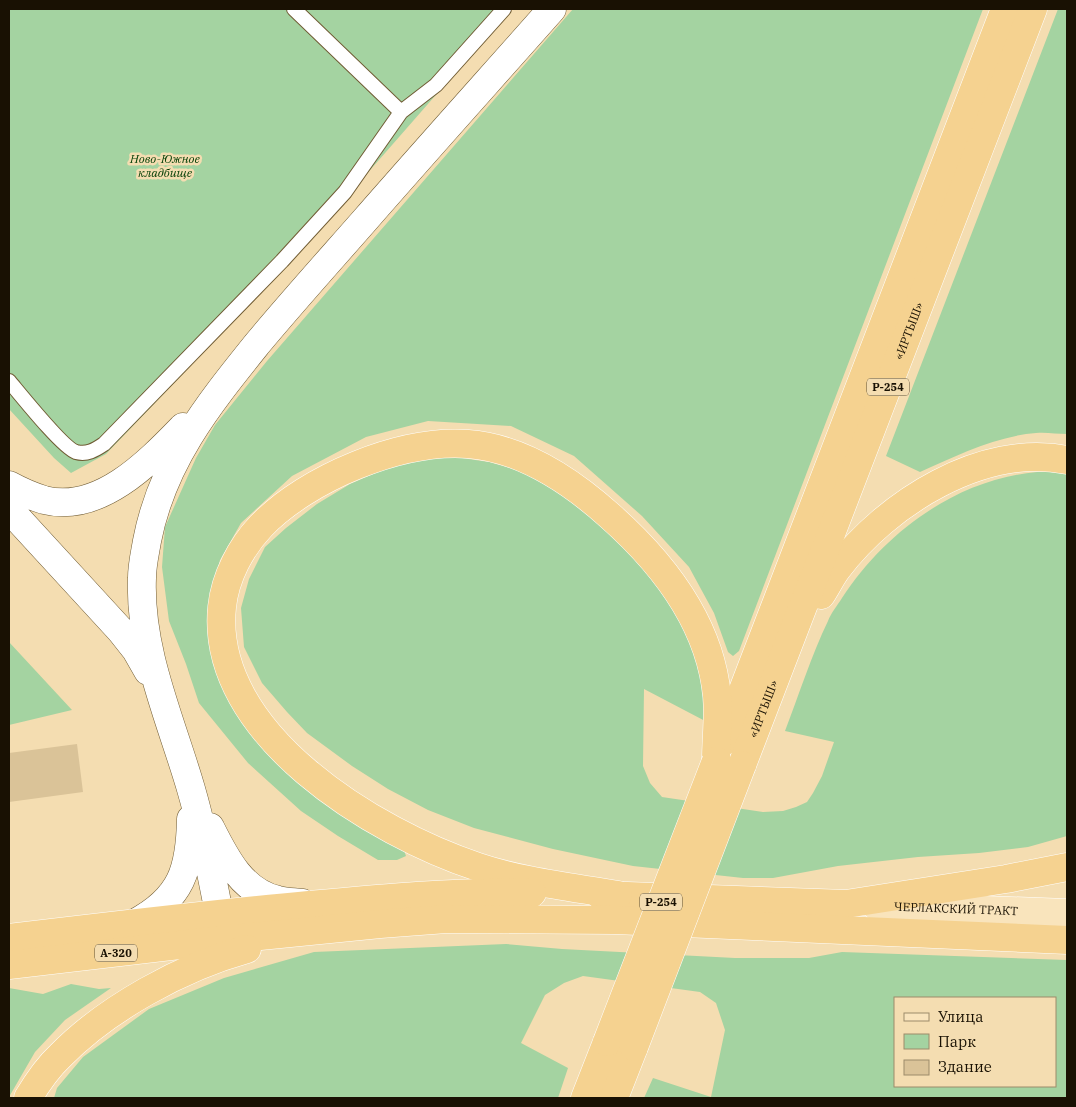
<svg xmlns="http://www.w3.org/2000/svg" width="1076" height="1107" font-family="'IBM Plex Serif',serif">
<rect width="100%" height="100%" fill="#f4ddb1"/>
<path fill="#a4d3a1" fill-rule="evenodd" d="M9,9H511L287,265L106,454L71,473L54,458L9,409Z
M573,9H983L739,651L733,656L728,652L714,613L689,567L642,516L574,456L511,426L428,421L366,437L292,476L241,523L220,560L207,612L217,663L234,703L402,845L406,856L397,860H378L338,836L301,811L248,763L199,703L186,664L169,621L162,567L165,527L196,458L215,425L267,361Z
M1058,9H1067V434C1057,434 1046,432 1036,433C996,436 956,456 920,472L886,456Z
M455,457L489,462L520,471L555,488L619,537L675,607L696,649L707,722L644,689L643,766L650,783L662,797L763,812L783,811L796,807L807,802L813,793L822,776L834,742L785,731C799,695 811,656 828,621C831,613 837,606 842,598C885,532 957,479 1037,472C1047,471 1057,473 1067,474V836L1028,847L979,853L918,857L838,866L773,878H743L633,866L553,849L474,828L428,810L388,789L352,766L307,733L287,712L262,683L244,647L241,608L249,579L265,547L286,528L317,504L350,484L387,468L424,459Z
M9,642L72,710L9,725Z
M506,944L562,949L735,958H809L842,952L1067,960V1098H644L653,1078L711,1097L725,1030L716,1003L700,992L583,976L564,983L545,995L521,1043L568,1068L558,1098H54L57,1088L83,1057L149,1009L224,978L314,952ZM895,998H1055V1086H895Z
M71,984L99,989L111,988L65,1020L35,1052L9,1097V988L43,994Z"/>
<path fill="#dac398" d="M77,744L83,792L9,802V753Z"/>
<g fill="none" stroke-linecap="round" stroke-linejoin="round">
<g stroke="#705c34" stroke-width="16">
<path id="lane" d="M294,9L401,112
M9,381C20,394 63,448 76,452C87,455 95,450 104,444L282,261L345,192L401,112L436,85L504,9"/>
</g>
<g stroke="#705c34" stroke-width="29">
<path id="secondary" d="M9,485C20,491 31,496 44,500C99,514 148,463 183,427
M9,509L121,631L136,650L148,671
M210,827C225,857 242,892 278,900C286,902 294,902 302,903
M219,913C211,871 203,830 191,789C171,720 139,651 142,578C142,565 145,553 147,541C162,462 208,405 257,344C292,302 329,261 365,220C427,149 490,79 552,9
M135,923C182,898 190,869 191,819"/>
</g>
<g stroke="#fff" stroke-width="29">
<g id="primary">
<path id="s1" d="M876,906L1067,913"/>
</g>
</g>
<g stroke="#fff" stroke-width="29">
<g id="highway">
<path d="M821,595C827,586 831,577 837,569C887,503 982,443 1067,460"/>
<path d="M723,742L1005,9"/>
<path id="s2" d="M742,765L1033,9"/>
<path d="M600,895L846,904L1006,879L1067,867"/>
<path d="M618,895C571,887 523,882 478,867C375,833 209,734 222,607C225,577 241,547 261,526C307,478 401,439 468,444C522,448 570,480 610,516C663,563 710,623 717,696C719,717 716,739 716,761"/>
<path d="M9,938C109,926 209,914 309,905C383,898 457,891 532,893"/>
<path d="M9,965L222,940L380,924L446,919L615,920L1067,940"/>
<path d="M28,1098C37,1083 47,1068 60,1056C107,1008 182,967 247,949"/>
<path d="M585,1098L607,1042"/>
<path d="M614,1098L634,1047"/>
</g>
</g>
<use href="#lane" stroke="#fff" stroke-width="14"/>
<use href="#secondary" stroke="#fff" stroke-width="28"/>
<use href="#primary" stroke="#f9e4bc" stroke-width="28"/>
<use href="#highway" stroke="#f5d290" stroke-width="28"/>
<g stroke="#fff" stroke-width="29" stroke-linecap="butt">
<path id="highway-bridge" d="M607,1042L716,761
M634,1047L742,765"/>
</g>
<use href="#highway-bridge" stroke="#f5d290" stroke-width="28"/>
</g>
<g text-anchor="middle" stroke-width="5" stroke-linejoin="round" paint-order="stroke">
<g fill="#f4ddb1" stroke="#5b4e37" stroke-width="1">
<rect x="867" y="378.5" width="42" height="17" rx="4"/>
<rect x="640" y="893.5" width="42" height="17" rx="4"/>
<rect x="95" y="944.5" width="42" height="17" rx="4"/>
</g>
<g font-size="11" font-weight="bold" fill="#191103">
<text x="888" y="391">Р-254</text>
<text x="661" y="906">Р-254</text>
<text x="116" y="957">А-320</text>
</g>
<g font-size="12" font-style="italic" fill="#003d04" stroke="#f4ddb1">
<text x="165" y="163">Ново-Южное<tspan x="165" dy="14">кладбище</tspan></text>
</g>
<g font-size="12" fill="#191103" stroke="#f4ddb1">
<text dy="4" stroke="none"><textPath href="#s2" startOffset="465">«ИРТЫШ»</textPath></text>
<text dy="4" stroke="none"><textPath href="#s2" startOffset="60">«ИРТЫШ»</textPath></text>
<text dy="4" stroke="none"><textPath href="#s1" startOffset="80">ЧЕРЛАКСКИЙ ТРАКТ</textPath></text>
</g>
</g>
<rect width="1076" height="1107" fill="none" stroke="#191103" stroke-width="20"/>
<rect x="894" y="997" width="162" height="90" fill="#f4ddb1" stroke="#9c8b6b"/>
<rect x="904" y="1013" width="25" height="8" fill="#f9e4bc" stroke="#9c8b6b"/>
<text x="938" y="1022" font-size="15" fill="#191103">Улица</text>
<rect x="904" y="1034" width="25" height="15" fill="#a4d3a1" stroke="#9c8b6b"/>
<text x="938" y="1047" font-size="15" fill="#191103">Парк</text>
<rect x="904" y="1060" width="25" height="15" fill="#dac398" stroke="#9c8b6b"/>
<text x="938" y="1072" font-size="15" fill="#191103">Здание</text>
</svg>
